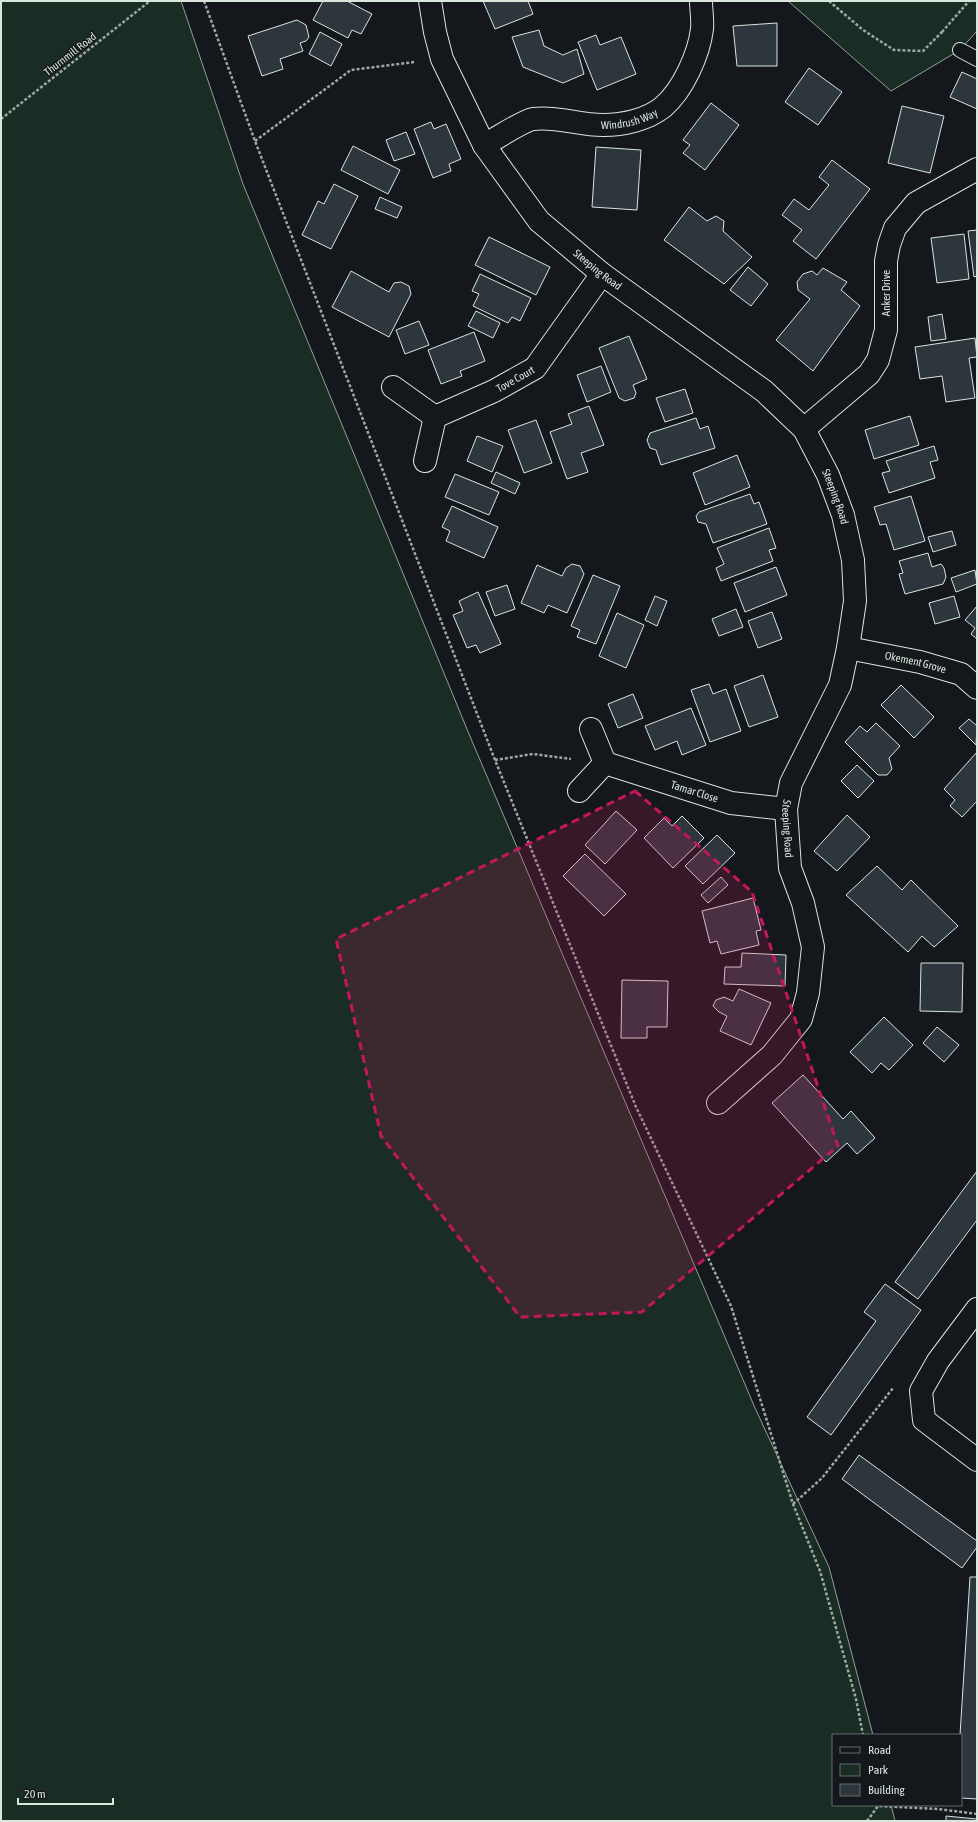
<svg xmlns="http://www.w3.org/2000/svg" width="978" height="1822" font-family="'Asap Condensed',sans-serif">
<rect width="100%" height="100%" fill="#14181c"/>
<path fill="#1a2d24" stroke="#939e99" d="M1,1H181L243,184L469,734L755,1408L829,1567L873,1735H833V1805H891L895,1821H1Z
M788,1H977V31L960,50L891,91Z"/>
<path fill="#2c363c" stroke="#d8e6dc" d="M323,1H347L372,14L361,34L352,30L348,38L313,20Z
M483,1H528L533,14L495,29Z
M297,20L306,25L309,37L306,41L300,43L303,51L280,59L283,69L262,76L248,36Z
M777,23V66H737L733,26Z
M539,30L544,46L563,55L577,49L584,74L563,83L523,67L512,37Z
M320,32L342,44L331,66L309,54Z
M596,35L600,45L621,37L636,74L597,90L578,42Z
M809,68L842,92L818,125L785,102Z
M962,72L977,79V109L950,97Z
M711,103L739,125L705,170L683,153L690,145L683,140Z
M902,106L944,116L930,173L888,163Z
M431,122L434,129L446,124L461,159L449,164L451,171L433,178L414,129Z
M406,132L415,154L394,161L386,140Z
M353,146L400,170L388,194L341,170Z
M596,147L641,150L637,210L592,207Z
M832,160L870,189L816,259L793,241L802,230L782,215L794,199L809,210L829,185L819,177Z
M334,184L358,196L331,249L302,235L318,201L324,204Z
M380,197L402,207L397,218L375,209Z
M689,207L707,221L716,216L724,221L723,231L752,257L724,284L664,240Z
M977,230V276L974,277L968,231Z
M964,234L969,279L937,283L931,238Z
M489,237L550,267L536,295L475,265Z
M748,267L768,284L751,306L730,290Z
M823,268L847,282L841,290L860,306L813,371L776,340L810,299L798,290L797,282L803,274L812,271L817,275Z
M351,271L389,292L394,283L401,282L409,286L411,294L389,337L332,307Z
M480,274L531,298L520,321L512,317L508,323L473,306L479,294L472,291Z
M476,311L500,323L493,338L468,326Z
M942,314L946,339L931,341L928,317Z
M419,321L429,345L405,354L396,330Z
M474,332L485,361L460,371L462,376L441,384L428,350Z
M629,336L647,379L633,385L636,393L634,398L625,401L619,398L599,348Z
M975,338L977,357L969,358L975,398L946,402L942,376L920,379L915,347Z
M601,366L611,392L587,402L577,375Z
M685,389L693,413L665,422L656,398Z
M589,406L604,445L581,453L588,472L567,479L550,432L572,424L568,414Z
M910,416L919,445L874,459L865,430Z
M696,418L700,429L708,426L715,448L661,465L656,450L650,448L647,440L650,433Z
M536,420L552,463L524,473L508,430Z
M477,436L503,446L492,472L467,461Z
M934,446L938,460L930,462L935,478L889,493L882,473L890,471L886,461Z
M737,455L750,487L705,505L693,473Z
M496,472L520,483L515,494L491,483Z
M455,474L499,492L489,515L445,497Z
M750,494L754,504L759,502L767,524L713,543L706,524L698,522L696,516L699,512Z
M911,496L925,541L894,550L886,524L880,525L874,507Z
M452,506L498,527L484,558L446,541L450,531L442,527Z
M769,528L776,548L769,550L773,561L721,581L716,568L724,564L717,548Z
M952,531L956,545L933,552L928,537Z
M928,553L932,567L941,564L944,568L946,577L943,584L905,594L899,574L903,573L899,561Z
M572,564L580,566L584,574L567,613L548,605L544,613L521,603L537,565L562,576L566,568Z
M776,567L787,595L745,612L734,583Z
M975,570L977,584L956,592L951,578Z
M593,575L620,586L596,644L577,637L580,630L571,626Z
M507,585L515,609L495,616L486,592Z
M478,592L501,644L480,653L476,645L467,648L453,615L463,611L459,601Z
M655,596L667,601L657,626L645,620Z
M954,596L960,617L935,624L929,603Z
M977,606V639L971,634L975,628L965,620Z
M736,609L743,627L719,636L712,619Z
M772,612L782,639L758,648L748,621Z
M617,613L644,625L626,668L599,656Z
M763,675L778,717L749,727L734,686Z
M709,684L713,694L726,689L741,731L710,742L691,690Z
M901,685L934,717L914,738L881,705Z
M633,694L643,718L618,728L608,704Z
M691,708L706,745L682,755L677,741L655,750L645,726Z
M969,719L977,726L976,745L959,728Z
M876,723L900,746L889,758L892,769L887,775H878L845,742L860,726L867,732Z
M977,752V801L962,817L950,806L955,800L944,789Z
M857,765L874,781L858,798L841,781Z
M616,811L637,830L605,864L585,845Z
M847,815L870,837L837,871L814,851Z
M682,816L704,838L673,868L644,838L664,818L672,826Z
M717,835L735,853L703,884L685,866Z
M585,854L626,894L604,916L563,876Z
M877,866L902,890L911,880L958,926L934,947L922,936L908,952L846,895Z
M721,877L728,885L708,903L701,895Z
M753,898L761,930L756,931L759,945L721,954L717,941L710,943L702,911Z
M742,953L786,955L785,986L724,984L725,967H741Z
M921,963H963L962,1012L920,1011Z
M622,980L668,981L667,1027H647V1038H621Z
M739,989L771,1003L751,1045L720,1031L727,1016L719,1012L713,1006L716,1000L724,997L733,1001Z
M884,1017L913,1045L889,1070L881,1063L872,1073L850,1052Z
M937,1027L959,1045L944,1062L923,1043Z
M803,1075L843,1119L851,1111L875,1138L857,1154L847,1143L826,1162L772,1103Z
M977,1171V1220L918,1299L895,1282Z
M885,1284L921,1310L831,1435L807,1417L876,1321L864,1312Z
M859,1455L977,1541V1547L962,1568L842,1479Z
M970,1577H977V1799L961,1798V1735H960Z
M946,1816L977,1819V1821H946Z"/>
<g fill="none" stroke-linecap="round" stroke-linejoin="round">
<g stroke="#d8e6dc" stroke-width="16">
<path id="lane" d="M960,50L977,59"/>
</g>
<g stroke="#d8e6dc" stroke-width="24">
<g id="street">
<path id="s1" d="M430,1L435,32L442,59L484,145L539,221L602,274L764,391L804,429L828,475L843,515L853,560L855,601L848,648L840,685L791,783L786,809L790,868L803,903L813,947L808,993L801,1019L772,1055L718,1103"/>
<path id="s2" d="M484,145C496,139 522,121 533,119C556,116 579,125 603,125C623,125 647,120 663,107C683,90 699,54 702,29C703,20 701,10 701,1"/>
<path d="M393,387L435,417L425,461"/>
<path id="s3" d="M435,417L494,391L535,368L602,274"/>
<path d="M804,429L869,374L878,360L886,330V261L889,245L895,228L916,203L977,169"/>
<path id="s4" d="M848,648L920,662L961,674L977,688"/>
<path id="s5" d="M605,763L731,803L786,809"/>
<path d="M579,791L605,763L591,729"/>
<path d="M977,1309L938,1361L921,1391L924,1420L977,1460"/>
</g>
</g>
<path stroke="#9da8a2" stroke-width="2.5" stroke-dasharray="3 2" stroke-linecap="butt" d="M204,1L255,141L495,760L636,1107L731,1306L793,1504L820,1571L856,1699L863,1735
M829,1L863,30L894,50L923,51L942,32
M942,32L969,1
M1,119L150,1
M255,141L351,70L415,62
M495,760L533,754L571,759
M793,1504L822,1478L893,1388
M867,1821L878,1806L938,1809L977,1814"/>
<use href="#lane" stroke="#14181c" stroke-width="14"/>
<use href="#street" stroke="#14181c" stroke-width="22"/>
</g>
<path fill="#c2185b" fill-opacity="0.2" stroke="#c2185b" stroke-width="3" stroke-dasharray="8 5" stroke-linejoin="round" d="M635,791L752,892L838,1146L642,1312L520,1317L381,1136L336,939Z"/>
<g text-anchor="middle" stroke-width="3" stroke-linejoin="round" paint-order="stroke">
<g font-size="11" fill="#d8e6dc" stroke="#14181c">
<text transform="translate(70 54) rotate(-38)" y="4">Thurnmill Road</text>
<text dy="4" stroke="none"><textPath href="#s2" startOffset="153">Windrush Way</textPath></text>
<text dy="4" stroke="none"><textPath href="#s1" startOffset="325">Steeping Road</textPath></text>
<text transform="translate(886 293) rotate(-90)" y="4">Anker Drive</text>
<text dy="4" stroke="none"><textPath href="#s3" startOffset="89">Tove Court</textPath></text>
<text dy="4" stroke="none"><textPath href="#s1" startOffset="661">Steeping Road</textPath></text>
<text dy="4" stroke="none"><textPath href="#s4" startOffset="69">Okement Grove</textPath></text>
<text dy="4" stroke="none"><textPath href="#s5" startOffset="94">Tamar Close</textPath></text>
<text dy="4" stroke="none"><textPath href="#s1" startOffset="1009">Steeping Road</textPath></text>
</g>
</g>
<rect width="978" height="1822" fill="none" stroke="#d8e6dc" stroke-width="4"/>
<rect x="832" y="1734" width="130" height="72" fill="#14181c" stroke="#626a69"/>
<rect x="840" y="1747" width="20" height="6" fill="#14181c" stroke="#626a69"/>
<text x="868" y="1754" font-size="12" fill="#d8e6dc">Road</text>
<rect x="840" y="1764" width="20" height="12" fill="#1a2d24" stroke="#626a69"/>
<text x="868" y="1774" font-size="12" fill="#d8e6dc">Park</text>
<rect x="840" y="1784" width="20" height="12" fill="#2c363c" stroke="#626a69"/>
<text x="868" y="1794" font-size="12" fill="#d8e6dc">Building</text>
<path d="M18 1798v6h95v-6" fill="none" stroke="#d8e6dc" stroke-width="2"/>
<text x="24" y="1798" font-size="12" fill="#d8e6dc" stroke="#14181c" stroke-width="3" paint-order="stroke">20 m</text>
</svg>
